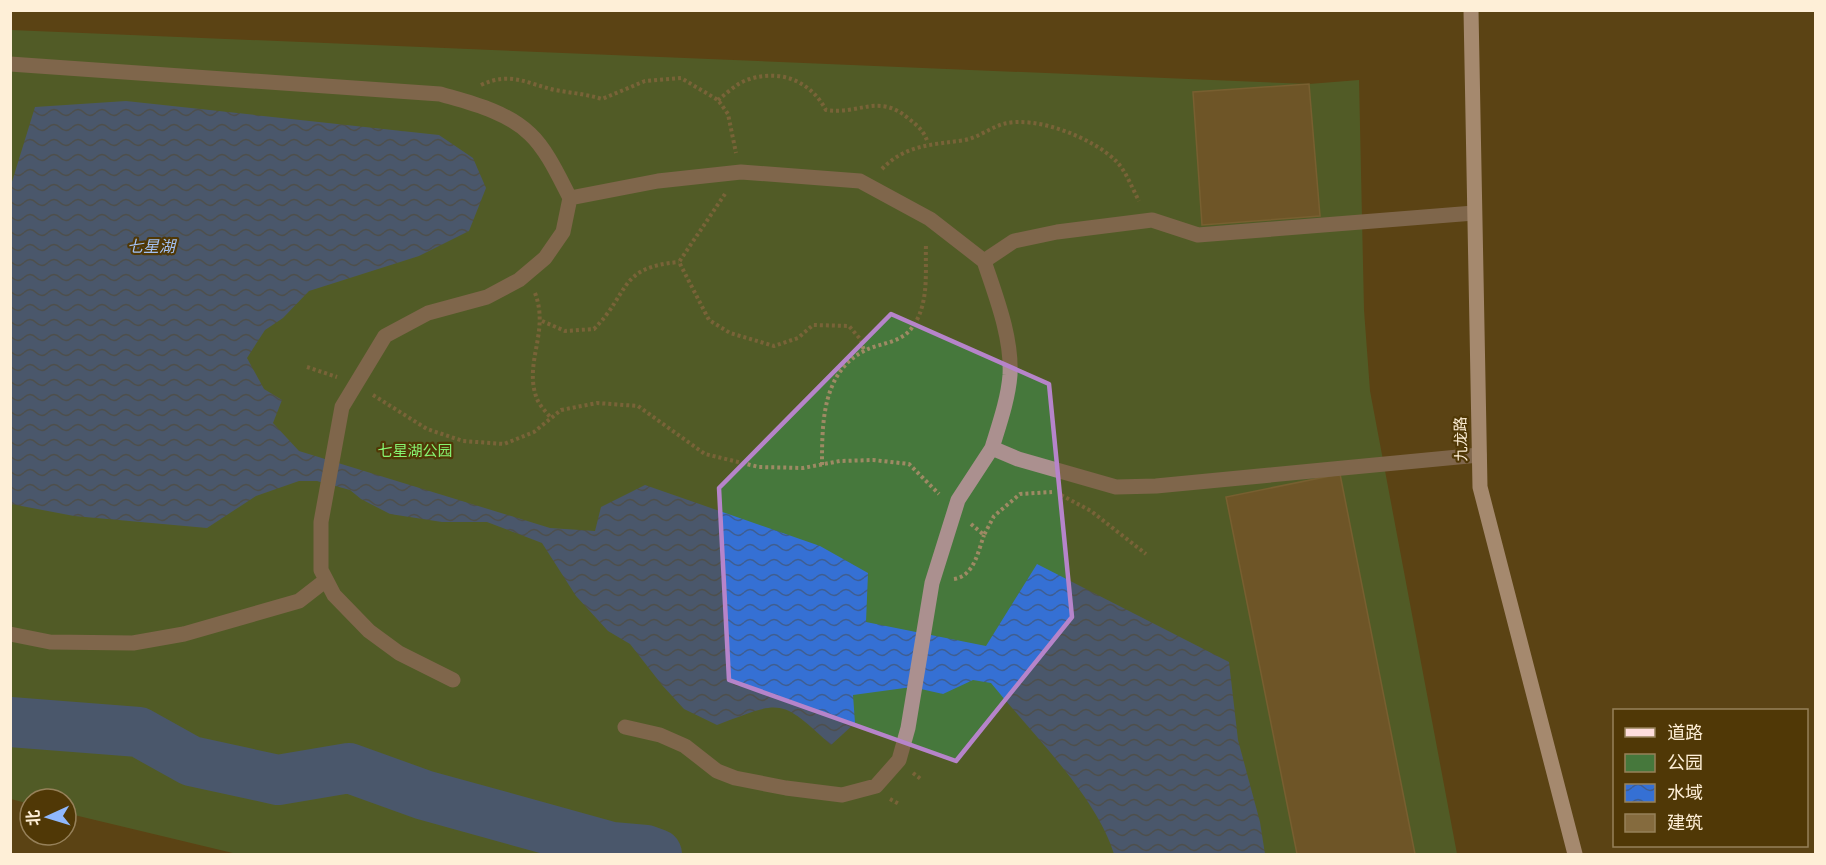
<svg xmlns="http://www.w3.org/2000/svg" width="1826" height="865" font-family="Roboto,'Noto Sans SC',sans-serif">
<defs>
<pattern id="water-waves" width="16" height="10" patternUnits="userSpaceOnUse" patternTransform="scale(1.5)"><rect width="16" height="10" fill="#3570d4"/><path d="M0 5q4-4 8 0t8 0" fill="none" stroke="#3f5e91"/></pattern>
</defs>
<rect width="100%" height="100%" fill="#5b4314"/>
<path fill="#46783c" d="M11,30L1309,84L1359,80L1364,310L1370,391L1457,854H237L66,813V799H30V804L11,799Z"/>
<path fill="url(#water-waves)" d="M126,101L439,135L473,158L486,188L469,231L419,256L309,291L283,318L265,330L247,358L264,389L282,400L273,423L299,451L550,528L595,531L601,507L645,485L820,546L868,573L866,622L986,646L1037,564L1229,662L1238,740L1260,822L1265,854H1114C1097,797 1030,731 991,683L973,680L943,694L912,687L853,695L855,723L831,745C780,698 782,700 717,725L684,709L662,685L630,644L608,631L576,596L542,543L487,522H442L390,514L361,499L350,490L317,481H299L256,496L207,528L74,516L11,504V185L35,107Z"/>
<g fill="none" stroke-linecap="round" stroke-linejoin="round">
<path stroke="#3570d4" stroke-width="50" d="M10,722L139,732L191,761L278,780L349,768L424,795L612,847L646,850L657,854"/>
</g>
<path fill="#856b3e" stroke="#9b8053" stroke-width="1.5" d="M1309,84L1320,216L1202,225L1193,92Z
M1340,474L1415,854H1297L1226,497Z"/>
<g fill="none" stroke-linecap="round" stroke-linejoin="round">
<path stroke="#9e8a64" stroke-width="4" stroke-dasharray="3 3" stroke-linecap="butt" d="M481,85C511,71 528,84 555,90C571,93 586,94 602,99L645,81L681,78L718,100L728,114L736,153
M718,100C727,93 738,82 750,79C782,69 811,82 826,110C859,115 878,93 908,118C918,126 924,131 928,143
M882,169C906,144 933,145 965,140C979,137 990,128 1003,124C1036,115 1093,138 1116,161C1126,171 1132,188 1139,201
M725,194L679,262L709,320L730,333L774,346L798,338L813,325L849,326L861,340L864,351
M535,293C550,332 523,363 537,399C540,406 546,412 551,418
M542,321L565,331L594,329C630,293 618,267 679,262
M307,367L337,377
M373,395L427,429L463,441L504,444L534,432L561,410L597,403L638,406L705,454L759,467L803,468L840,461L873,460L909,464L939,494
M822,465C822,423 822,371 866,350C880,343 900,343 911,329C930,305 925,272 926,244
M1061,495L1091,511L1146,554
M971,524L984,535L994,516L1020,494L1052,492
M954,579C974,576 978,552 984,535
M913,773L922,780
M890,799L899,804"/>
<path stroke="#ab908f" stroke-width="15" d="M10,64L440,94C471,103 506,111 530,134C547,150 559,177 570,198L658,181L741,172L860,181L930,219L984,261L1014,241L1057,232L1152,220L1198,235L1474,213
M984,261C996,297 1012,337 1010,375C1008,400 999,425 992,448
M10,634L50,642L133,643L184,634L299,601L326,580
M453,680L399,653L369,631L334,595L321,570V522L342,407L385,336L428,313L487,297L519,280L545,258L563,232L570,198
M625,727L660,735L685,746L717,771L735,778L786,788L842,795L876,786L899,760L908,728L932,583L958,500L992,448L1018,459L1116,487L1156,486L1479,455"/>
<path stroke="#fedddc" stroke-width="15" d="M1471,10L1480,487L1575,854"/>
</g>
<path d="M0 0H1826V865H0ZM891,314L1049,384L1072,617L956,761L729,680L719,488Z" fill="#5b4314" fill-opacity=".55" fill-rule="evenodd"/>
<path fill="none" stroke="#b684ca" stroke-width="4.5" stroke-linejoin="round" d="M891,314L1049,384L1072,617L956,761L729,680L719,488Z"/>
<g text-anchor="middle" stroke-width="4.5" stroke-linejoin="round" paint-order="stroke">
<g font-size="15" fill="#feefd7" stroke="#503806">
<text transform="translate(1461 439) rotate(-91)" y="5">九龙路</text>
</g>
<g font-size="15" fill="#86f370" stroke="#503806">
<text x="415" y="456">七星湖公园</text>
</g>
<g font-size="16" font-style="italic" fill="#a2c0f2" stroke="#503806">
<text x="151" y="252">七星湖</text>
</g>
</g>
<rect width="1826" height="865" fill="none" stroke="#feefd7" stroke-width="24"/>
<rect x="1613" y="709" width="195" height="138" fill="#503806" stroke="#96815a" stroke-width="1.5"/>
<rect x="1625" y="728" width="30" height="9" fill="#fedddc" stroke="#96815a" stroke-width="1.5"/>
<text x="1667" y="739" font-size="18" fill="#feefd7">道路</text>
<rect x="1625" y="754" width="30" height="18" fill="#46783c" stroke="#96815a" stroke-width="1.5"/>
<text x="1667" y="769" font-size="18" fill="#feefd7">公园</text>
<rect x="1625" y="784" width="30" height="18" fill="url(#water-waves)" stroke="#96815a" stroke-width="1.5"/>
<text x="1667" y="799" font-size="18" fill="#feefd7">水域</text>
<rect x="1625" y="814" width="30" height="18" fill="#856b3e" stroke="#96815a" stroke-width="1.5"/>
<text x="1667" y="829" font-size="18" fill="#feefd7">建筑</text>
<g transform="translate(48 817) rotate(266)"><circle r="28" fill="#503806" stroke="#96815a" stroke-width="1.5"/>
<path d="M0-4.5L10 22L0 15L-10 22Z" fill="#8fb8fd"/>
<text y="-9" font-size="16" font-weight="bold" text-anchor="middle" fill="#feefd7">北</text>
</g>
</svg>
